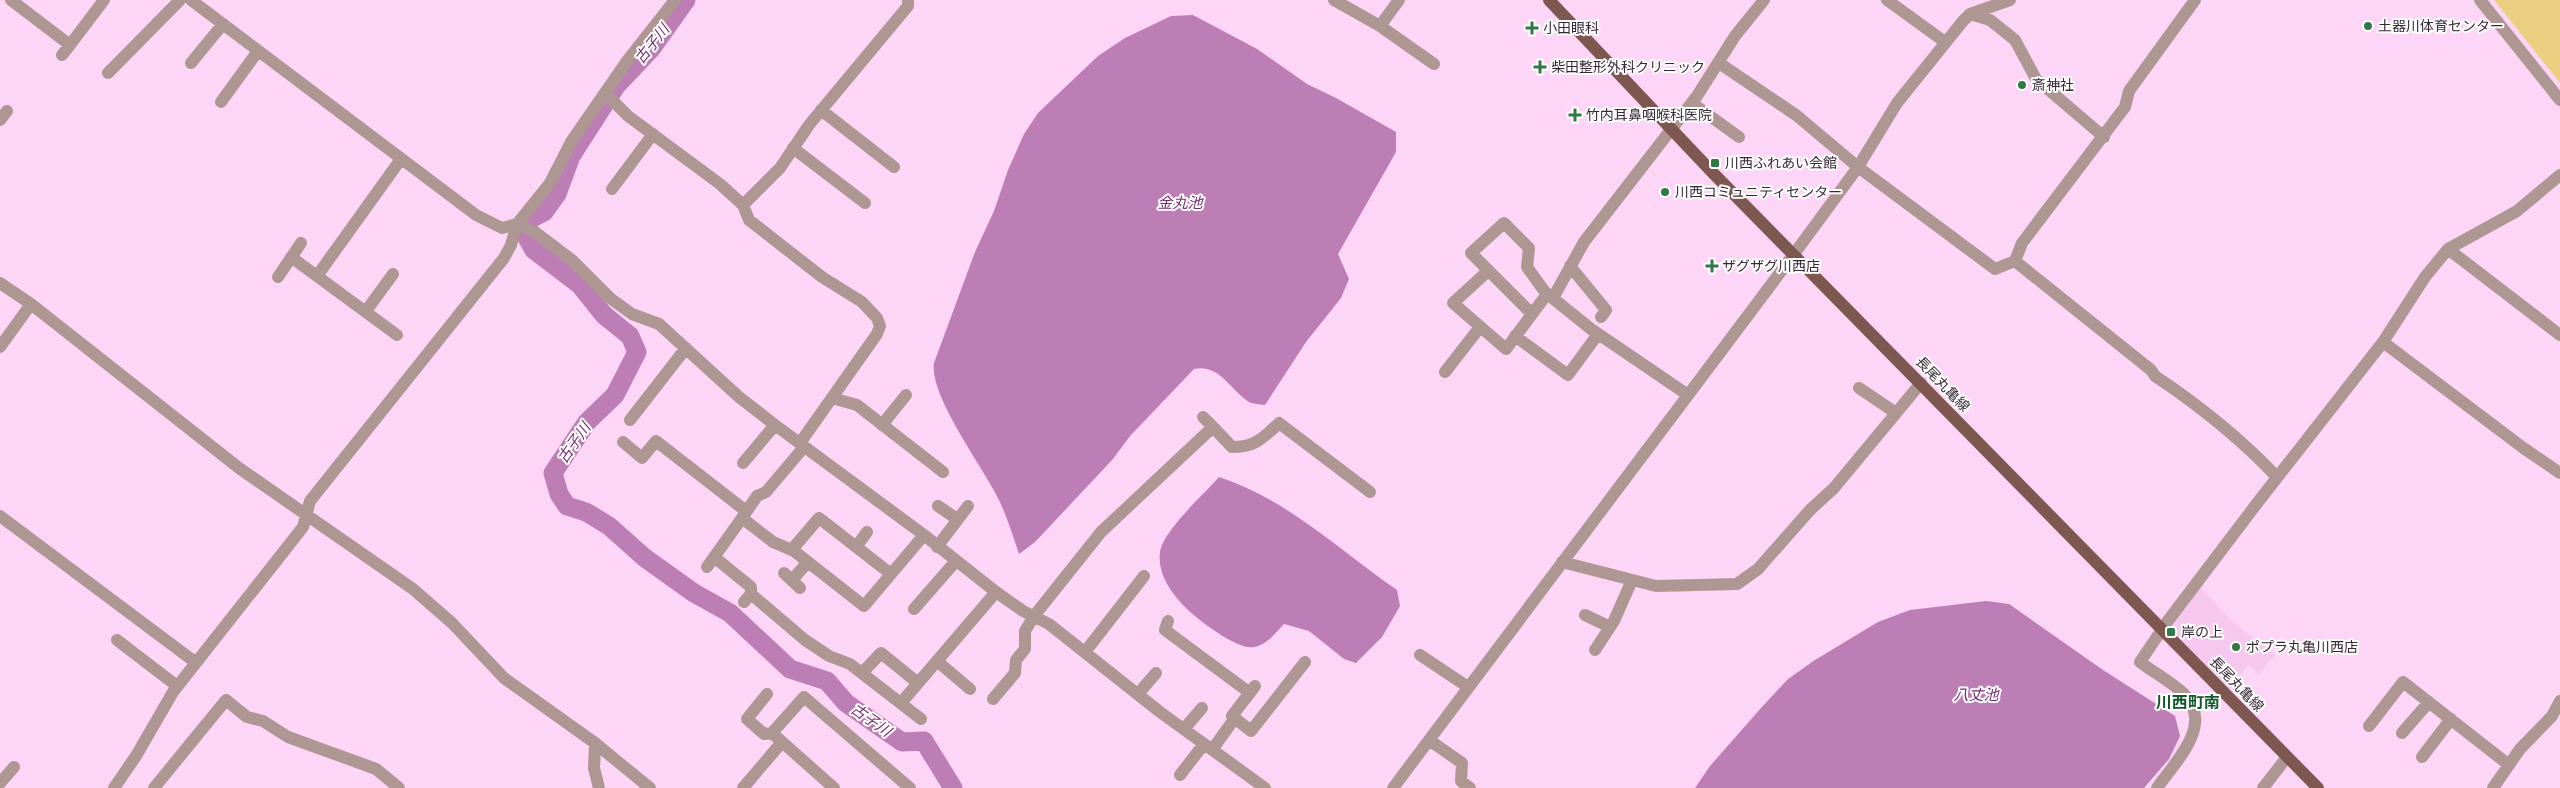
<svg xmlns="http://www.w3.org/2000/svg" width="2560" height="788" font-family="Rubik,'Noto Sans JP',sans-serif">
<rect width="100%" height="100%" fill="#fdd5f7"/>
<path fill="#f6c8f0" d="M2198,585L2234,623L2275,655L2259,674L2248,665L2229,690L2168,627Z"/>
<path fill="#ebcf81" d="M2494,0H2560V83Z"/>
<path fill="#bd7eb6" d="M1193,15L1257,49L1307,84L1336,98L1396,132V152L1338,254L1349,279L1341,298L1306,342L1265,405C1260,404 1253,404 1249,402C1230,390 1220,364 1194,369L1130,436L1113,459L1035,542L1019,554C1013,536 1007,517 999,500C984,468 929,396 934,363L975,252L994,211L1008,170L1024,134L1038,113L1098,56L1125,38L1171,16Z
M1219,477C1287,499 1339,550 1397,590L1400,606L1382,637L1356,663L1344,659L1309,631L1284,624C1276,632 1268,644 1255,647C1245,649 1234,642 1226,638C1199,622 1155,589 1160,552C1163,531 1205,493 1219,477Z
M1986,601L2009,604L2103,670L2175,716L2180,736L2169,759L2144,788H1695L1710,766L1761,708L1788,679L1815,660L1878,622L1910,610Z"/>
<g fill="none" stroke-linecap="round" stroke-linejoin="round">
<path stroke="#bd7eb6" stroke-width="19" d="M686,0L651,49L616,86L571,156L557,194L544,212L530,219L525,234L534,250L580,285L604,315L630,336L637,352L615,395L587,422L553,473L559,494L567,506L586,512L609,526L645,558L694,593L730,613L790,669L827,681L846,703L902,742L924,741L953,788"/>
<path stroke="#ae9792" stroke-width="12" d="M11,0L70,45L104,0
M191,0L476,215L502,228L517,224L535,232L572,260L610,298L632,314L659,324L739,397L775,425L924,535L996,592L1023,611L1049,624L1160,712L1265,788
M1334,0L1380,26L1434,64
M1887,0L1945,42
M2480,0L2560,100
M1970,14L2010,0
M1380,26L1399,0
M62,55L70,45
M191,63L223,24
M1719,63L1796,115L1858,167L1995,269L2015,261L2022,243L2125,107L2129,91L2195,0
M108,73L180,0
M605,93L628,116L720,184L743,205L749,220L822,277L862,302L877,318L880,326L877,334L800,443
M221,102L258,51
M1692,103L1739,137
M821,110L894,167
M0,120L7,111
M793,148L865,203
M612,189L653,134
M743,205L780,168L809,125L908,6V0
M2448,249L2560,335
M291,257L397,335
M2015,261L2151,370L2155,376C2200,406 2239,437 2277,477
M1570,266L1606,310L1601,317
M1488,271L1453,303L1506,349L1547,294
M317,276L401,159
M278,277L301,243
M0,283L31,304L239,468L413,589L452,623L504,678L595,743L650,788
M1553,298L1584,242L1697,96L1735,36L1764,0
M366,311L393,274
M1532,314L1471,253L1504,223L1529,248L1527,267L1545,292L1591,329L1688,395
M1515,336L1568,375L1598,334
M2383,342L2522,447L2560,473
M0,347L31,304
M1445,372L1480,327
M1859,388L1896,413
M832,398L857,405L943,472
M1203,417L1213,427
M630,420L686,348
M882,425L906,395
M623,442L642,458L656,441L746,511
M804,447L766,492L757,496L742,518L773,542L794,551L864,606L924,535
M743,463L775,425
M938,506L957,519
M0,516L195,662
M856,547L867,532
M937,547L968,506
M794,551L795,546L819,518L891,574
M714,557L751,587V594L744,602
M1562,562L1656,586L1737,584L1758,569L1810,510L1834,488L1921,383
M707,567L742,518
M784,573L800,588
M792,580L808,562
M751,594L805,640L829,656L850,664L921,719
M914,609L955,562
M1585,615L1610,627
M1168,621L1165,630L1250,693
M117,640L177,686
M1595,650L1614,621L1632,580
M1085,652L1144,576
M1420,655L1468,687
M937,661L970,689
M862,673L881,653L918,683
M1255,686L1232,716L1251,731L1305,662
M767,694L747,719L764,734L772,733
M1138,694L1156,673
M993,699L1015,673L1016,660L1025,649V631L1034,616L1101,532L1213,427L1232,447C1255,447 1262,439 1279,423L1370,492
M901,703L996,592
M2369,726L2403,682L2509,765
M1184,729L1202,708
M2402,733L2429,702
M1429,740L1462,763L1461,781L1470,788
M595,743L594,768L599,788
M1212,750L1235,718
M2422,757L2451,719
M1180,775L1204,744
M0,783L14,767
M114,788L136,756L173,692L303,527L310,501L504,258L511,245L517,224L550,183L571,142L627,61L675,0
M154,788L226,700L247,717L263,721L288,737L376,769L399,788
M743,788L782,742
M834,788L772,733L804,697L910,788
M1393,788L1794,254L1858,167L1897,103L1963,21L1970,14L1990,20L2015,40L2036,79L2104,137
M2157,788C2174,763 2215,725 2184,694C2172,682 2154,673 2140,662L2167,622L2258,502L2383,342L2425,277L2448,249L2517,211L2560,175
M2263,788L2287,757
M2493,788L2520,749L2552,716L2560,701"/>
<path stroke="#7e5750" stroke-width="12" d="M1549,0L1713,173L2318,788"/>
</g>
<g fill="#307946" stroke="#fff" stroke-width="2">
<circle cx="2368" cy="26" r="5"/>
<path d="M1529.5 20.5h5v5h5v5h-5v5h-5v-5h-5v-5h5z"/>
<path d="M1537.5 59.5h5v5h5v5h-5v5h-5v-5h-5v-5h5z"/>
<circle cx="2022" cy="85" r="5"/>
<path d="M1572.5 107.5h5v5h5v5h-5v5h-5v-5h-5v-5h5z"/>
<rect x="1710" y="158" width="10" height="10" rx="2.5"/>
<circle cx="1665" cy="192" r="5"/>
<path d="M1709.5 258.5h5v5h5v5h-5v5h-5v-5h-5v-5h5z"/>
<rect x="2166" y="627" width="10" height="10" rx="2.5"/>
<circle cx="2236" cy="647" r="5"/>
</g>
<g text-anchor="middle" stroke-width="4" stroke-linejoin="round" paint-order="stroke">
<g font-size="14" fill="#372835" stroke="#fff" text-anchor="start">
<text x="2378" y="31">土器川体育センター</text>
<text x="1543" y="33">小田眼科</text>
<text x="1551" y="72">柴田整形外科クリニック</text>
<text x="2032" y="90">斎神社</text>
<text x="1586" y="120">竹内耳鼻咽喉科医院</text>
<text x="1725" y="168">川西ふれあい会館</text>
<text x="1675" y="197">川西コミュニティセンター</text>
<text x="1722" y="271">ザグザグ川西店</text>
<text x="2181" y="637">岸の上</text>
<text x="2246" y="652">ポプラ丸亀川西店</text>
</g>
<g font-size="14" fill="#372835" stroke="#fff">
<text transform="translate(1943 384) rotate(46)" y="5">長尾丸亀線</text>
<text transform="translate(2237 684) rotate(46)" y="5">長尾丸亀線</text>
</g>
<g font-size="15" font-style="italic" fill="#772b71" stroke="#fff">
<text transform="translate(652 44) rotate(-51)" y="5">古子川</text>
<text x="1180" y="208">金丸池</text>
<text transform="translate(574 443) rotate(-55)" y="5">古子川</text>
<text x="1976" y="700">八丈池</text>
<text transform="translate(871 720) rotate(35)" y="5">古子川</text>
</g>
<g font-size="16" font-weight="bold" fill="#12582b" stroke="#fff">
<text x="2188" y="708">川西町南</text>
</g>
</g>
</svg>
